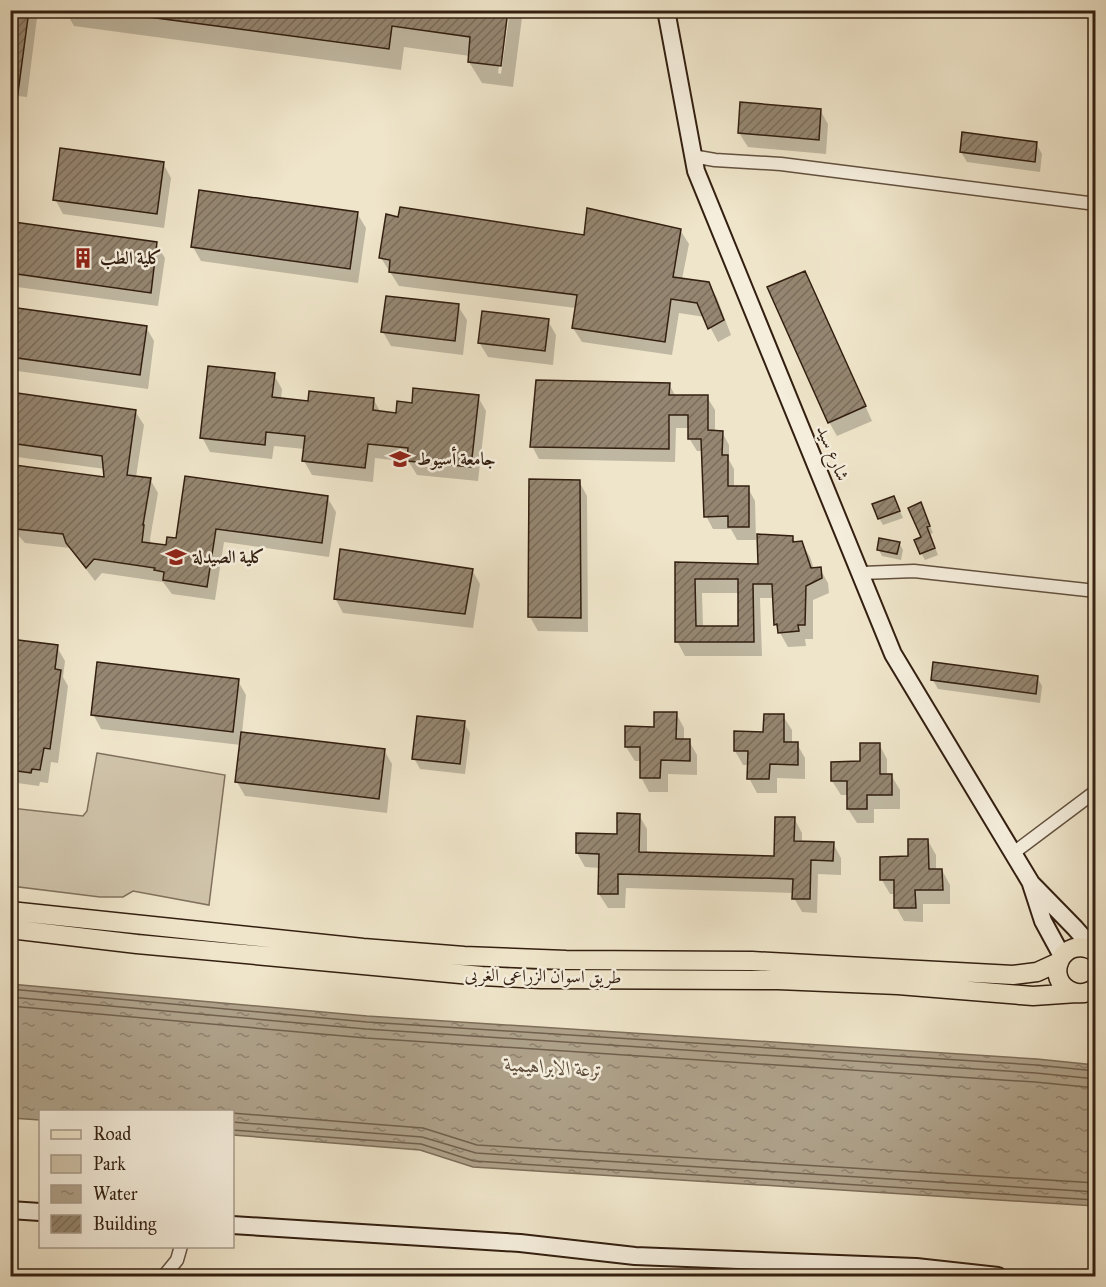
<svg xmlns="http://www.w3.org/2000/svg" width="1106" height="1287" font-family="'IM FELL Great Primer',Amiri,serif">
<defs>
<pattern id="water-ripples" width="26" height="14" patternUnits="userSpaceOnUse" patternTransform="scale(1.5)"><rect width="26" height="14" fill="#afa28b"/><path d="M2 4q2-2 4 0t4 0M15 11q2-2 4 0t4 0" fill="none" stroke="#8f8370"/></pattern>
<pattern id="building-hatch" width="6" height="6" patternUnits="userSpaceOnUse" patternTransform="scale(1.5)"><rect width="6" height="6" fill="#958671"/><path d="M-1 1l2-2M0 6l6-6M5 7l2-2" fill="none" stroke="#7a6d5b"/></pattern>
</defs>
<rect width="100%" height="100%" fill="#efe5ca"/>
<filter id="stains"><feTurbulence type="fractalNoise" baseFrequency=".00333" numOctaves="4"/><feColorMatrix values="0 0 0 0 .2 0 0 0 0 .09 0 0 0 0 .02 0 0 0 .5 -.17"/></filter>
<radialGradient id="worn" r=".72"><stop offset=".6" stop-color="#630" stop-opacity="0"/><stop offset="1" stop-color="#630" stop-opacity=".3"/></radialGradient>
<path fill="#cfc3aa" stroke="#81715d" stroke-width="1.5" d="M97,753L225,775L209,905L133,891L123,897H100L11,886V808L83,816L87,811Z"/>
<path fill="url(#water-ripples)" stroke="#7d6e5a" stroke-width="1.5" d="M10,984L367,1016L1037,1059L1095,1065V1206L473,1167L420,1150L233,1135L232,1112H40V1120L11,1118Z"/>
<path fill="#0003" fill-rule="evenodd" d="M10,10H38L27,97L10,95Z
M65,10H507L498,73L501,74L510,10H523L513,87L482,83L469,62L470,56L404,47L401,70L74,26Z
M820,110L828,124L826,154L748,147L739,133Z
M1036,143L1042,154L1040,172L967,162L961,152Z
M163,163L171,178L164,228L63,214L55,199Z
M357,213L366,228L358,283L201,261L193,247Z
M680,230L689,244L682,279L708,283L717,298L731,335L718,342L705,317L679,313L672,355L582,342L573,328L576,308L399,286L381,258L585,236Z
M10,236L156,244L165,258L158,306L17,287L14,309L146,327L154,341L148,389L10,370Z
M804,273L812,287L872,421L837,436L829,422Z
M458,306L467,320L463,355L391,346L383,332Z
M548,321L556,335L553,365L488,357L479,342Z
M274,375L282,389L281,399L310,402L374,400L381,413L398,415L413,404L478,397L486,411L478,481L417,475L409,462L375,458L373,482L312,475L304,461L305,449L274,446L272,459L210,452L202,437Z
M669,384L676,397H707L715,410V432H722L729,445V460L734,469V488H748L755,501L756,540H737L731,529H713L706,516L703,451H697L689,438L690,428H676L675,462L539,459L532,446Z
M10,394L135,411L144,425L136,477L150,479L158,493L150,539L151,544L168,547L178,540L186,478L327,497L336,512L329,557L224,542L215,600L172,594L163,582L102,573L95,581L70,548L25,543L17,534L10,522L106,479L105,469L10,456Z
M579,481L587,496L588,632L538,631L530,617Z
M894,497L903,518L883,525L879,518Z
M924,511L933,533L930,534L938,555L925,560L921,553Z
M792,537L796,543L801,542L810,557L814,569H820L828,583L829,593L813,600V639H805L806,646L788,647L775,624L774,598H760L762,656H685L677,641L676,564L760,565ZM702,593H739L740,627L703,628Z
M899,543L903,550L901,560L882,556L879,550Z
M472,570L480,584L473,628L343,613L335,598Z
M10,637L18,638L20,641L57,647L65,661L63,677L68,686L58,763L51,762L48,783L40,782L39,786L10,782Z
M1037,677L1042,686L1040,703L938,689L933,680Z
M238,681L246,695L242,733L384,750L392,764L387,813L245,796L237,782L241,745L101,729L93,714Z
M676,713L684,728V741H689L697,755V775L668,774V792H649L641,777V761H635L626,747Z
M783,716L792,730V744H797L805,758V779L777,778V793H757L749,778V765H743L735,751L765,733Z
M464,723L470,733L465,774L420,769L414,758Z
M879,744L887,759V775H891L900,790V809H874V823H857L848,809V795H841L832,781L862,763Z
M639,815L647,829V854L776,858L794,818L802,833V842L833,843L841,858V875L818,874L817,913L802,912L794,898V893L626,888L625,908H608L599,894L600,868L585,867L577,853L618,836Z
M928,841L936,855V870H942L950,885V904H923V922L904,921L896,907L895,894H890L882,880Z"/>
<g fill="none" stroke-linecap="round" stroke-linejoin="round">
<path stroke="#71604e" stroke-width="1.5" d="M10,989L367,1022L1036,1065L1096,1071
M10,997L366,1029L1036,1073L1096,1079
M10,1006L366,1038L1035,1082L1096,1088
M232,1113L423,1128L477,1145L1096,1183
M232,1122L422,1137L476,1153L1096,1192
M232,1130L421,1144L474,1161L1096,1200"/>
</g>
<path fill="url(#building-hatch)" stroke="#331f10" stroke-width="1.5" fill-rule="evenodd" d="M10,10H29L17,100H10Z
M149,10H508L501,66L468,62L470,37L392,26L389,49L149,17Z
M740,102L821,109L819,140L738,133Z
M962,132L1037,142L1035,162L960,152Z
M60,148L164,162L157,214L53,200Z
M199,190L358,212L350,269L191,247Z
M400,207L584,235L587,208L681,229L673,277L709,282L724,320L708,329L697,303L671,299L665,342L572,328L577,295L389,272L390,260L379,258L386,214L398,217Z
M14,222L157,242L151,293L10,273V235H12Z
M805,271L866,406L828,423L767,287Z
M386,296L459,304L455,341L381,332Z
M10,307L147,326L140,375L10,357Z
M482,311L549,319L545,351L478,343Z
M208,366L275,373L272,397L308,401L309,391L374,398L373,410L396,413L397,401L412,403L413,388L479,395L471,467L407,461L408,448L368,444L365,468L302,461L305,436L266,432L265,445L200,438Z
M536,380L670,383L669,395H708V430L723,431L722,455H728V486H749V527H728V516L704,517L701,439H688V415H669V449L530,447Z
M10,392L136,410L127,475L151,478L143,525H144L142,542L166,545L167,537L176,538L185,476L328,496L322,543L216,529L207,587L163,580L164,572L154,570L155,568L94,559L86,568L66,543L63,534L16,529L10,523V498L15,465L104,477L102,456L10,443Z
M529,479L580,480L581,618L528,617Z
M894,496L900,511L878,519L872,504Z
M921,502L930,526L927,527L935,548L920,554L914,540L921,537L908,508Z
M757,534L793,536V542L802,541L811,568L821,567L822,578L806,586L805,625H798L799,631L778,633L777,624L774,625L772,584H753L754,642H675V562L758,564ZM695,579H738V626H696Z
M879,538L900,542L897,554L877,550Z
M340,549L473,569L465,614L334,599Z
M10,639L58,645L55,669L61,670L50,749L44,748L40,770L32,769L31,773L10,770Z
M97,662L239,679L233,732L91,715Z
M933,662L1038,676L1036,694L931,680Z
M654,712H677L676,739H690V761L661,760L660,778H640V747H625V726L654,727Z
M764,714H784V742H798V765L770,764L769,779H747L748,751H734V731L763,732Z
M417,716L465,721L460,764L412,759Z
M241,732L385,749L379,799L235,782Z
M860,743H880V774H892V795H867V809H847V781H831V762L860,761Z
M617,813L640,814L639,852L774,856L775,817H795L794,841L834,842L833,861L811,860L810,899H792L793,879L618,874V894H598L599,854L576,853V833L617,834Z
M908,839H928L929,869H942L943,890H915L916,908H894V880H880V857L908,856Z"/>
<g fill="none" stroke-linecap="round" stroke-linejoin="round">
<g stroke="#62503e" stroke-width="15">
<path id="street" d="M692,156L715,160L781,164L1096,204
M862,573L914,571L1096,591
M1012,854L1096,791
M164,1276L177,1260L181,1246"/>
</g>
<g stroke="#331f10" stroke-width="20">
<path id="secondary" d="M666,10L696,171L893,654L1031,883L1075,928L1096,952
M1031,884L1043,921L1062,956
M10,1210L40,1212
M232,1225L520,1243L635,1256L916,1267L998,1276"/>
</g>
<g stroke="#331f10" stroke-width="21">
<path id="primary" d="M10,911L363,948L464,956L566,960L752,961L1013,975L1037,972L1059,962
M10,929L137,944L482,976L541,979L778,980L898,985L1033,996L1077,993
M1096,952C1061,932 1042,981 1073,992C1081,995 1088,993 1096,988"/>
</g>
<use href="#street" stroke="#f5eedd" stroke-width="12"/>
<use href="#secondary" stroke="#f5eedd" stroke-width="16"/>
<use href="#primary" stroke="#efe5ca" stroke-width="18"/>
</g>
<defs>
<g id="building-bare" transform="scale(1.62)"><path d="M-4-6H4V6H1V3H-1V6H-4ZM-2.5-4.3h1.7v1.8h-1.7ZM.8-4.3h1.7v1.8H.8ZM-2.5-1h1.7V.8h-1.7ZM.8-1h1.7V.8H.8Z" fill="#8f2418" stroke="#f5eedd" stroke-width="2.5" paint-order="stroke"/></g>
<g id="university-bare" transform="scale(1.62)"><path d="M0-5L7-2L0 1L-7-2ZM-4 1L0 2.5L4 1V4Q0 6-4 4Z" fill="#8f2418" stroke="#f5eedd" stroke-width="2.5" paint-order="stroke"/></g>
<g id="school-bare" transform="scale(1.62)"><path d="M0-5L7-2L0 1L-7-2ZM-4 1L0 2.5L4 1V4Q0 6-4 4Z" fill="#8f2418" stroke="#f5eedd" stroke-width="2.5" paint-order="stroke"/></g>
</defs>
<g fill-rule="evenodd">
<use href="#building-bare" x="83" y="258"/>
<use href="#university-bare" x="400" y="459"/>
<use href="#school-bare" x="176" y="557"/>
</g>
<g text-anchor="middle" stroke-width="5" stroke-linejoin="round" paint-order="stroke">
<g font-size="18" font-weight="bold" fill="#331f10" stroke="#f5eedd" text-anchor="start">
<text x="100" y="264">كلية الطب</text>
<text x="417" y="465">جامعة أسيوط</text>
<text x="193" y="563">كلية الصيدلة</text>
</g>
<g font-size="18" fill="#331f10" stroke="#f5eedd">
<text transform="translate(833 453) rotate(68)" y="6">شارع سيد</text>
<text transform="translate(543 976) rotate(1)" y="6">طريق اسوان الزراعى الغربى</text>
</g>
<g font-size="20" font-style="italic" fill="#5e4d3b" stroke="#f5eedd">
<text transform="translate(554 1067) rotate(4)" y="7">ترعة الابراهيمية</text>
</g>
</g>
<rect width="1106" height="1287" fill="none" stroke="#efe5ca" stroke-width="36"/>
<rect x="12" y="12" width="1082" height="1263" fill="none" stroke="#331f10" stroke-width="3"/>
<rect x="18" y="18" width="1070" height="1251" fill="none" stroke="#331f10" stroke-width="1.5"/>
<rect x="39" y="1110" width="195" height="138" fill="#f5eedd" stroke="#a79b8b" stroke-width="1.5"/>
<rect x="51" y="1130" width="30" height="9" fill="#efe5ca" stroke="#a79b8b" stroke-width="1.5"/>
<text x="93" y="1140" font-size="18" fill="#331f10">Road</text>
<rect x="51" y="1155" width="30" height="18" fill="#cfc3aa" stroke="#a79b8b" stroke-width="1.5"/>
<text x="93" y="1170" font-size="18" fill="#331f10">Park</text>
<rect x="51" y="1185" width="30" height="18" fill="url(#water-ripples)" stroke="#a79b8b" stroke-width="1.5"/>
<text x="93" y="1200" font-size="18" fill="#331f10">Water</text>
<rect x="51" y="1215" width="30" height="18" fill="url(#building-hatch)" stroke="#a79b8b" stroke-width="1.5"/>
<text x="93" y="1230" font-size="18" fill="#331f10">Building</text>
<rect width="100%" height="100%" filter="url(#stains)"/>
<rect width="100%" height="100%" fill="url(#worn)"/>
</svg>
